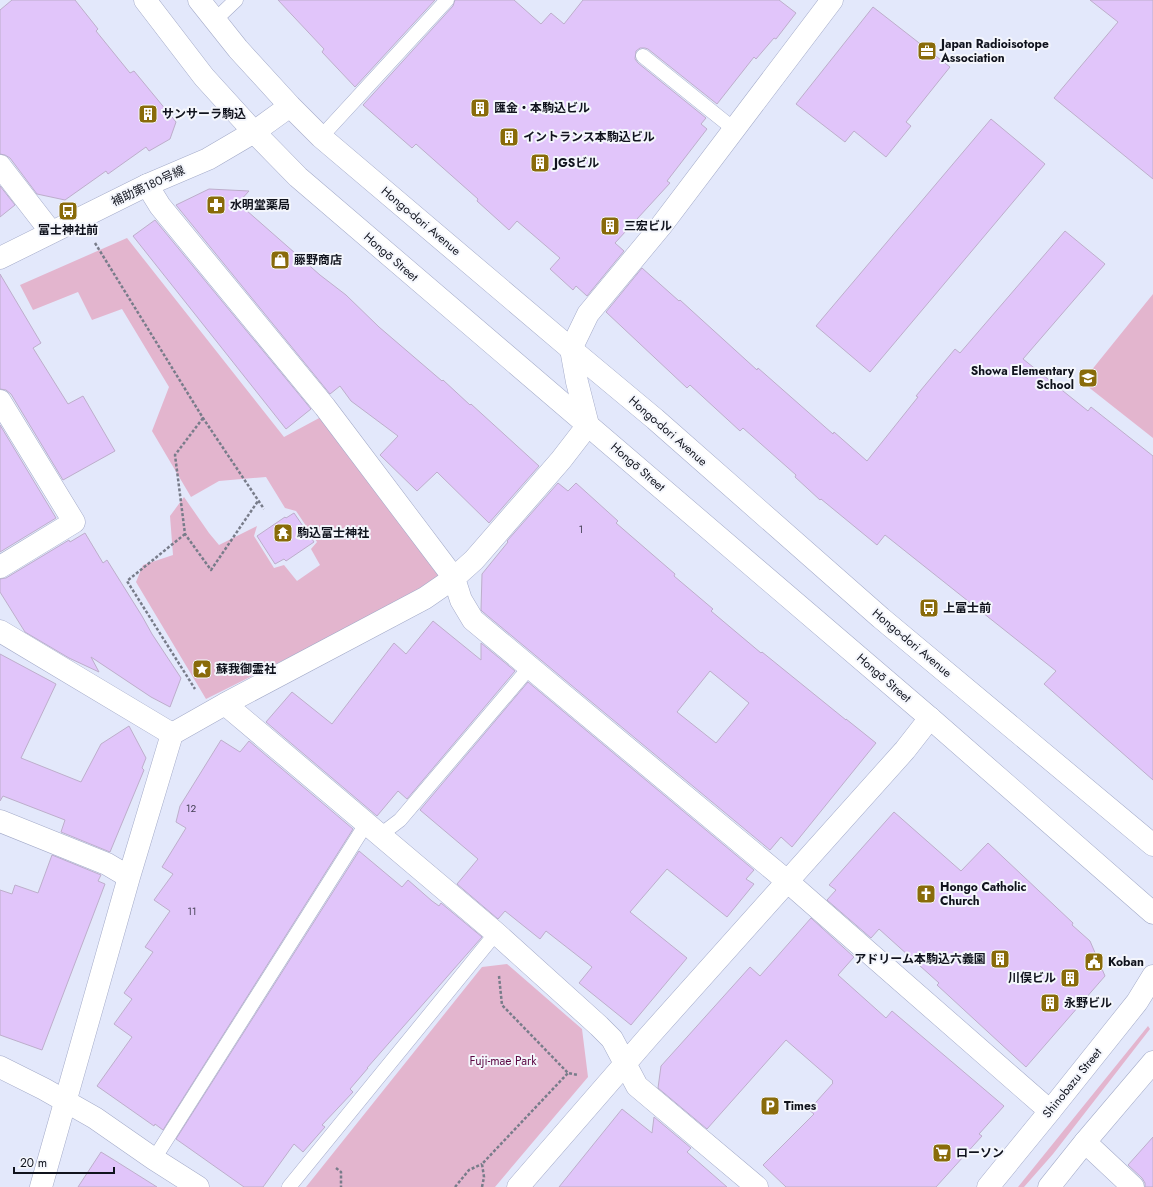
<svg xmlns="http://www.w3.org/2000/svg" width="1153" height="1187" font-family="Jost,'Noto Sans JP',sans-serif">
<rect width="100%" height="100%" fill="#e3e8fb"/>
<path fill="#e3b5ce" d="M127,238L284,437L321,417L440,574L417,593L206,699L136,582L143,565L173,555L170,516L184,497L209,533L219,545L257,526L254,536L274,568L284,565L297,581L320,565L311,549L317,542L296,511L285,508L266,477L219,481L191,497L152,431L169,387L122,309L92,320L78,292L33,310L20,285Z
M1153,294V438L1082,382Z
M507,964L582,1029L588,1077L495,1187H306L482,967Z
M1148,1026L1150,1029L1053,1154L1024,1187H1018Z"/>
<path fill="#e1c5fa" stroke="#bdaecb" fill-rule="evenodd" d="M12,0H75L98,29L96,31L130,73L134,71L176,122L170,139L149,151L146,147L108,174L106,171L65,200L37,194L10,158L5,155L0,154V10Z
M278,0H435L355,87L322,52L324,49Z
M455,0H514L541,24L551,13L564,24L583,0H779L796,13L776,39L774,38L756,59L754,57L717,104L648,49L645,48H640L636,51L635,59L638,63L706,118L701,124L707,129L667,181L670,183L615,243L624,251L587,296L576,286L573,290L550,269L560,258L517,221L509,230L477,201L478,199L416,144L412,148L363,105L453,6Z
M1090,0H1153V179L1054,98L1118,22Z
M873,7L950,67L906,122L911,126L886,157L854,131L845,142L796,104Z
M991,119L1045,164L870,372L816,326Z
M0,186L15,205L0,217Z
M209,189L249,191L238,203L320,275L346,295L379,327L442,381L443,380L470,405L471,404L539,466L489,523L437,472L417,491L380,455L398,436L351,401L340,386L330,394L176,205Z
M155,220L311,409L286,429L133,236Z
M1065,231L1105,264L1023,359L1088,411L1091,407L1153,456V780L1044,684L1056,671L885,535L877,545L821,499L820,500L795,477L796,475L743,428L740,431L690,385L687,388L606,312L642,268L679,301L680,300L757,370L758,368L833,434L834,432L867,461L918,397L916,396L955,349L960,353Z
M0,274L41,343L33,348L68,404L83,396L115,451L63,480L11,394L6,390L0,389Z
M0,425L56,518L0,552Z
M558,483L568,491L576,483L618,521L616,523L675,574L674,576L713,609L711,611L761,653L762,652L846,720V719L876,743L792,847L781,837L770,850L483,612L481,610L482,574L508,542L507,541ZM710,671L749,703L716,743L677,712Z
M294,513L314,542L286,561L284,559L275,564L257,536L285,517L286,518Z
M85,533L103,563L107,560L142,616L152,634L181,678L170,707L151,697L91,657L99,672L69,658L25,632L0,592V579L6,578L69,540L70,542Z
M433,621L481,660V643L515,671L407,799L398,791L377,816L266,722L292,692L332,724L394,643L406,654Z
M0,654L56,684L21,758L81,782L101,744L129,726L146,758L142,768L144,770L110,852L61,832L65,820L3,796L0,801Z
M528,682L754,870L746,879L754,884L727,917L667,869L630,912L687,958L631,1025L579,983L592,967L546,931L540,939L505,911L498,919L457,884L478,859L420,810Z
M221,740L240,752L249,741L353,829L163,1130L155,1124L154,1126L97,1086L132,1037L114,1024L132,999L124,993L153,952L145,947L170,911L154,900L173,874L162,867L186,828L176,822L180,806Z
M894,812L961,871L988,843L1073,923L1072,925L1090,941L1105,976L1026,1067L937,985L939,983L879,929L871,938L827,900L836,890L829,885Z
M359,851L402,887L408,880L432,901L439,906L441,903L482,937L367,1068H368L350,1089L353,1092L322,1125L325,1127L303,1152L294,1144L263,1187H244L176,1139Z
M52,855L101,875L98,881L105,884L42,1050L0,1035V890L12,894L15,885L38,893Z
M811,918L854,957L838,975L886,1018L892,1011L1004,1106L979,1134L982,1136L936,1187H786L763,1165L814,1114L809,1110L833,1083L832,1082L833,1081L786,1040L707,1129L658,1088L661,1066L750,967L760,976Z
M622,1109L652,1133L654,1117L691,1148L687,1152L727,1187H559Z
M1153,1137V1187H1145V1183L1142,1178L1128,1165Z
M101,1152L114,1160L157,1187H78Z"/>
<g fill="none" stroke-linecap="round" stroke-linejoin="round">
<g stroke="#a4abc9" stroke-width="15">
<path id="lane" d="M215,20L236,0
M643,56L735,130
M321,137L447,0
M379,836L400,820L530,667
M154,1159L366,824
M289,1187L496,933"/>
</g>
<g stroke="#a4abc9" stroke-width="23">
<path id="street" d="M0,166L51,232
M147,185L160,206L325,407L454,578L461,600L473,620L787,881L1050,1111
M0,401L74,522L0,567
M0,631L172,734
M225,704L496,933L599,1026L612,1039L637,1086L757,1187
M0,821L107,864L129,877
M1085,1142L1133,1187
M41,1187L129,877L172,734L225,704L425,598L454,578L474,560L561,460L588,425L577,382L571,349L588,314L661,226L832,0
M518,1187L650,1035L905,750L930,718"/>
</g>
<g stroke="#a4abc9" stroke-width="23">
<path id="secondary" d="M145,0L204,77L254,132L298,177L930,718L1153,913
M199,0L238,49L290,106L321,137L571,349L655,419L881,618L1153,845
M0,258L147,185L208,159L254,132L290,106
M0,1067L44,1089L95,1118L154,1159L198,1187
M988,1187L1050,1111L1137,1002L1153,976
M1049,1187L1085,1142L1153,1062"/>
</g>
<path stroke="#787c8a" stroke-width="2.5" stroke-dasharray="3 2" stroke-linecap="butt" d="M95,243L203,418L264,509
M203,418L175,455L185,534L211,570L258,501
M185,534L127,581L195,689
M499,976L502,1005L568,1073L578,1075
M336,1168L341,1172V1187
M455,1187L469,1170L482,1164
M482,1187L484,1177L482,1164L568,1073"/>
<use href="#lane" stroke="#fff" stroke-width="14"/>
<use href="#street" stroke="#fff" stroke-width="22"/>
<use href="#secondary" stroke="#fff" stroke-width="22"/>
</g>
<defs>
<g id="office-square" transform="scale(1)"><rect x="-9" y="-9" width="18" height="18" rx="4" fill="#896b0a" stroke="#f4f6fc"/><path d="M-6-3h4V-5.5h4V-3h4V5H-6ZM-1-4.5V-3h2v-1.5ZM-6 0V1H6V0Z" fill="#fff"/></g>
<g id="building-square" transform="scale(1)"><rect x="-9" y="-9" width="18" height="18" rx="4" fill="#896b0a" stroke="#f4f6fc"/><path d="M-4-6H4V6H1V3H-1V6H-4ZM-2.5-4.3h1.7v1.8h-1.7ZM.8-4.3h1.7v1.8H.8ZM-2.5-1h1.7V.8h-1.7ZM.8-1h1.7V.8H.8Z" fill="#fff"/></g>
<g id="pharmacy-square" transform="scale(1)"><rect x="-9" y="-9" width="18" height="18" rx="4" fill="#896b0a" stroke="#f4f6fc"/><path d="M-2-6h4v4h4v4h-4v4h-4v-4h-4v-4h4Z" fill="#fff"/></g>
<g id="bus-square" transform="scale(1)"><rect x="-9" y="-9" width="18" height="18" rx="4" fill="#896b0a" stroke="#f4f6fc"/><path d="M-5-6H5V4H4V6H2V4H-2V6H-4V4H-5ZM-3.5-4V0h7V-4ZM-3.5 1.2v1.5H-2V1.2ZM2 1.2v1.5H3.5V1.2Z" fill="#fff"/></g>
<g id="shop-square" transform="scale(1)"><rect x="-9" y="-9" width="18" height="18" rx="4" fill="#896b0a" stroke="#f4f6fc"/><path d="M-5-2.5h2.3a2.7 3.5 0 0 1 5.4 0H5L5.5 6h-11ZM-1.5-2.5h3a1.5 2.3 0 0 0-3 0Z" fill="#fff"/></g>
<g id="school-square" transform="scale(1)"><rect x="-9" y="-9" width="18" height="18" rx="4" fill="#896b0a" stroke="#f4f6fc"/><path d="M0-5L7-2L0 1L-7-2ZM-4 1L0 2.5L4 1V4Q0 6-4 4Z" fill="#fff"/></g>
<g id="temple-square" transform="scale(1)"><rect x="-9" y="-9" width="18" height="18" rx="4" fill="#896b0a" stroke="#f4f6fc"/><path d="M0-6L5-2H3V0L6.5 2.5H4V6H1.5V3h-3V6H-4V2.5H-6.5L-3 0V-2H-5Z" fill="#fff"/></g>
<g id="sight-square" transform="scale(1)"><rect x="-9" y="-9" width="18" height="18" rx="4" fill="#896b0a" stroke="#f4f6fc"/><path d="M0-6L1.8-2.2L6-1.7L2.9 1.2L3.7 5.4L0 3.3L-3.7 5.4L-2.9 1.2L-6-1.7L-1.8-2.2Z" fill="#fff"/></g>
<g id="church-square" transform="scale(1)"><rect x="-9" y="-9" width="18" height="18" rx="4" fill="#896b0a" stroke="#f4f6fc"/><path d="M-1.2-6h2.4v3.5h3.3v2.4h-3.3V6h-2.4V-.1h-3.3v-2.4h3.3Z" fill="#fff"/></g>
<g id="civic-square" transform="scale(1)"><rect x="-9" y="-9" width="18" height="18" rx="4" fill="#896b0a" stroke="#f4f6fc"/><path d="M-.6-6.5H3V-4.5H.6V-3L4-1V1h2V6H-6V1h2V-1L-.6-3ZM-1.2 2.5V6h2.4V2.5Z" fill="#fff"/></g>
<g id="parking-square" transform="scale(1)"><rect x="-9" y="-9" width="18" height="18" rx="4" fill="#896b0a" stroke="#f4f6fc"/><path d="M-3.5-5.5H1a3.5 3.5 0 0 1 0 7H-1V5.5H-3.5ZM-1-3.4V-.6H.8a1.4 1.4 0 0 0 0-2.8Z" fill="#fff"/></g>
<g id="supermarket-square" transform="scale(1)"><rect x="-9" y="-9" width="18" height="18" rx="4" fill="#896b0a" stroke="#f4f6fc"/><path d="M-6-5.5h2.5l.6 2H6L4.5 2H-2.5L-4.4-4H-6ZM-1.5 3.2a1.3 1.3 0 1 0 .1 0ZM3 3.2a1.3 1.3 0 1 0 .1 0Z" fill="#fff"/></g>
</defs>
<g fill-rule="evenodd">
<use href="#office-square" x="927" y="51"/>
<use href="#building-square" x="480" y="108"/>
<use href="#building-square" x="148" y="114"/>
<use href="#building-square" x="509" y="137"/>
<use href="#building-square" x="540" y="163"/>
<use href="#pharmacy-square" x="216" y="205"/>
<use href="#bus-square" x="68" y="211"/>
<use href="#building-square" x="610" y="226"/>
<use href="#shop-square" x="280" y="260"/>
<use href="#school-square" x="1088" y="378"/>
<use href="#temple-square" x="283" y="533"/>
<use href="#bus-square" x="929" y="608"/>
<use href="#sight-square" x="202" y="669"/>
<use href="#church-square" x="926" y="894"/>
<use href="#building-square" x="1000" y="959"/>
<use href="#civic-square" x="1094" y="962"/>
<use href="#building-square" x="1070" y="978"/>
<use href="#building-square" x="1050" y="1003"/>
<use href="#parking-square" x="770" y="1106"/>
<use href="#supermarket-square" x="942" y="1153"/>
</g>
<g text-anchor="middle" stroke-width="4" stroke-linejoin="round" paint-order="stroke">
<g font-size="10" fill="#444054">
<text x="581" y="533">1</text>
<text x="191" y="812">12</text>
<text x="192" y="915">11</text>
</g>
<g font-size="12" font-weight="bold" fill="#10131d" stroke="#f4f6fc" text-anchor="start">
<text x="941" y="48">Japan Radioisotope<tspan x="941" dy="14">Association</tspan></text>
<text x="494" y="112">匯金・本駒込ビル</text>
<text x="162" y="118">サンサーラ駒込</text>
<text x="523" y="141">イントランス本駒込ビル</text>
<text x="554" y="167">JGSビル</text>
<text x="230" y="209">水明堂薬局</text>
<text x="624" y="230">三宏ビル</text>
<text x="68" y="234" text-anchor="middle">富士神社前</text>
<text x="294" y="264">藤野商店</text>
<text x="1074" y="375" text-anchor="end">Showa Elementary<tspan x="1074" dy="14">School</tspan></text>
<text x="297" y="537">駒込富士神社</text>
<text x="943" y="612">上富士前</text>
<text x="216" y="673">蘇我御霊社</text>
<text x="940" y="891">Hongo Catholic<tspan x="940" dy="14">Church</tspan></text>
<text x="986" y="963" text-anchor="end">アドリーム本駒込六義園</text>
<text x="1108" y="966">Koban</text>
<text x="1056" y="982" text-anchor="end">川俣ビル</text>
<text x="1064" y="1007">永野ビル</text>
<text x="784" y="1110">Times</text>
<text x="956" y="1157">ローソン</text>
</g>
<g font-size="12" fill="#10131d" stroke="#f4f6fc">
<text transform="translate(148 186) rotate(-25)" y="4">補助第180号線</text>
<text transform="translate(421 221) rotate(40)" y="4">Hongo-dori Avenue</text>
<text transform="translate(391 257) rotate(41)" y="4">Hongō Street</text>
<text transform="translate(668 431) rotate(41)" y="4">Hongo-dori Avenue</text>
<text transform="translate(638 467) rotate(41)" y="4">Hongō Street</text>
<text transform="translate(912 643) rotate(40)" y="4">Hongo-dori Avenue</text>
<text transform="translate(884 678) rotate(41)" y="4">Hongō Street</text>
<text transform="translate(1072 1083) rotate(-51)" y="4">Shinobazu Street</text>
</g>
<g font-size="12" fill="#5b0843" stroke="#f4f6fc">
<text x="503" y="1065">Fuji-mae Park</text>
</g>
</g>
<path d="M14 1167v6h100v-6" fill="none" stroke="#10131d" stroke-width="2"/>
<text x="20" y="1167" font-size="12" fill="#10131d" stroke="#f4f6fc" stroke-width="3" paint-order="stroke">20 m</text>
</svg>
